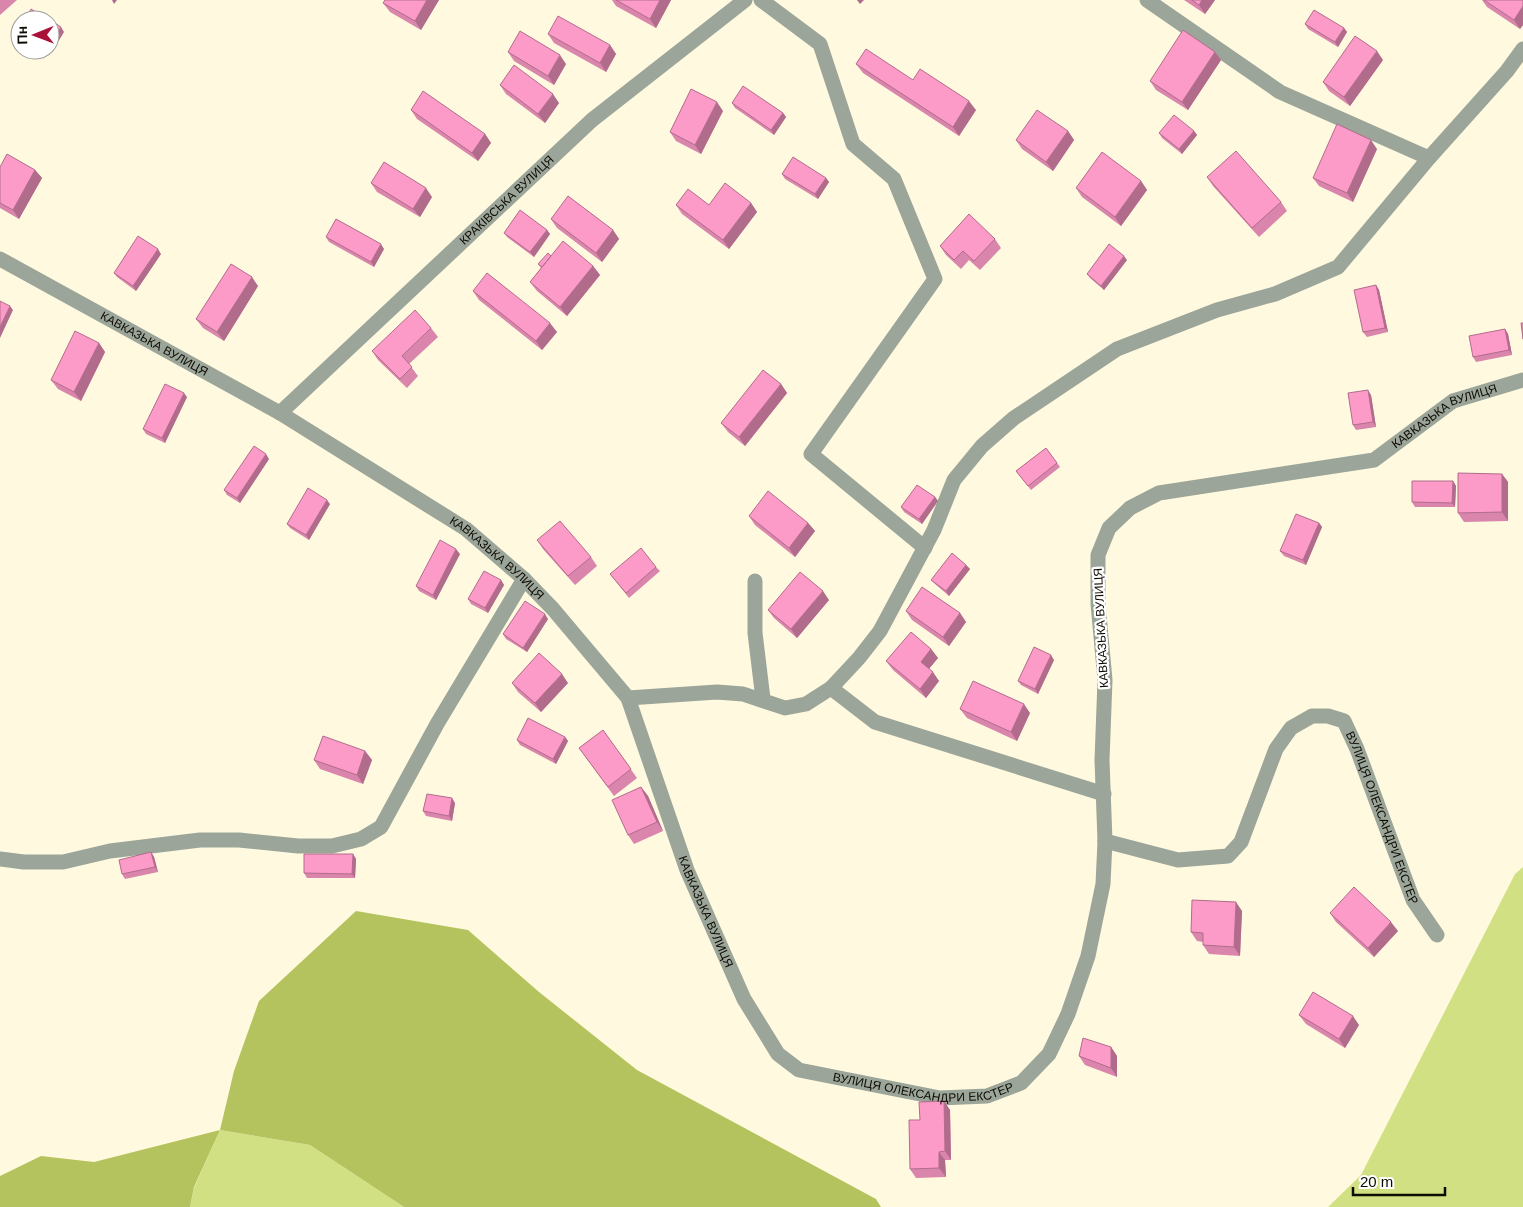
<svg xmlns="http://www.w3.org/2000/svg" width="1523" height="1207" font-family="Arial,sans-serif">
<rect width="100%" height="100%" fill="#fffadf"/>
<path fill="#d2e084" d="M1523,867V1207H1328L1361,1175L1515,874Z
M220,1130L310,1145L404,1207H190L194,1188Z"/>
<path fill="#b5c35e" d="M356,911L468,930L539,992L637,1070L876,1199L881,1207H404L310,1145L220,1130L194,1187L190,1207H0V1176L41,1156L94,1162L220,1130L234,1071L259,1001Z"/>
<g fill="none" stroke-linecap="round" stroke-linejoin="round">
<path stroke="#9ba599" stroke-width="15" d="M761,0L820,44L853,144L894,179L935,279L811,454L925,548
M755,581V633L763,699"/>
<g stroke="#9ba599" stroke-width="15">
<path d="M1147,0L1280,92L1429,158"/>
<path id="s1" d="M0,259L280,413L466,529L524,579L553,609L628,698L687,870L744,999L778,1054L799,1070L940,1098L987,1096L1021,1083L1049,1054L1068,1014L1088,956L1103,884L1105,841L1102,760L1105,680L1098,604V555L1109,528L1130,508L1159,493L1374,460L1453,401L1523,380"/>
<path id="s2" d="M280,413L592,120L745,0"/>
<path d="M831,688L875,722L1104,794"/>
<path d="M628,698L717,692L743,694L785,708L806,704L831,688L859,658L880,631L934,530L954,480L982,446L1014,418L1117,349L1217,310L1275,294L1338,267L1429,158L1507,71L1523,49"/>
<path id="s3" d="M1105,841L1178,860L1228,856L1241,842L1276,749L1291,728L1312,716H1328L1344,721L1357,749L1413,900L1437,935"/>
<path d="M0,859L24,862H63L110,851L200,840H239L298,846H332L361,839L381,827L437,724L524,579"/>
</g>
</g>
<path fill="#da85ac" d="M0,0H17L0,15Z
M385,0H439L421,30L390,12L383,3Z
M612,0H671L656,28L616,6Z
M1184,0H1215L1205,14Z
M1482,0H1523V25L1520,29L1487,7Z
M1305,24L1344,28L1347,32L1338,47L1308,29Z
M548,34L610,45L616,54L606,72L554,43Z
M508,52L566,64L554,85L514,61Z
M1215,52L1221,60L1188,110L1156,90L1150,81Z
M1383,60L1350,106L1329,91L1323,82Z
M856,64L913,80L976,110L959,136L863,73Z
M500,85L559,103L545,123L506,94Z
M732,103L783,113L786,117L774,135L735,108Z
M411,110L485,134L491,143L478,161L417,119Z
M723,111L701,154L676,141L670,132Z
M1068,131L1074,140L1053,171L1022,149L1016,140Z
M1194,131L1197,135L1182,154L1162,138L1159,133Z
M1377,149L1353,202L1319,186L1313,178Z
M0,167L35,170L42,178L19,219L0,208Z
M782,174L826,178L829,182L818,199L785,179Z
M1207,177L1281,202L1287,211L1259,237L1213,186Z
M1141,181L1147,190L1121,226L1082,197L1076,188Z
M371,183L432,197L420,217L377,192Z
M751,203L757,212L729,249L682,214L676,205H709Z
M551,219L613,230L619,239L602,262L557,228Z
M547,230L550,234L534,257L507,237L504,233Z
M326,237L384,249L374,267L329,242Z
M995,239L1001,248L980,270L969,260L961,269L946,255L940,246Z
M161,254L136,291L117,277L114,273Z
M551,256L593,266L600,275L567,316L537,291L530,282L541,268L538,264Z
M1127,260L1104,290L1090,278L1087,274Z
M1376,285L1379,290L1388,332L1367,337L1363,332Z
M258,286L224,341L203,328L196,319Z
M473,291L557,332L542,350L479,300Z
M431,328L438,337L409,364L418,376L407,388L378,360L372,351Z
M1505,329L1508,334L1512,355L1476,362L1473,357Z
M99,343L105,352L81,401L58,389L51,380Z
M781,384L787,393L745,446L728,432L721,423Z
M1371,395L1376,427L1356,430L1353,425Z
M187,397L165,443L146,434L143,429Z
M1046,448L1060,467L1031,490L1016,471Z
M269,459L240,503L227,495L224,490Z
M1502,474L1508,482V521L1464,522L1458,513Z
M1453,481L1456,486L1455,507H1415L1412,502Z
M935,497L938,501L922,524L904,512L901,507Z
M330,504L309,540L290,528L287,524Z
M749,516L808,523L815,531L795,557L755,525Z
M1319,523L1322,527L1306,565L1284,556L1280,551Z
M537,540L591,557L597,566L575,585L543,549Z
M460,554L436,600L419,591L416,586Z
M966,565L970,569L949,596L935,584L931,580Z
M656,567L660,571L629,598L610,574Z
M501,580L504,585L488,613L471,604L468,599Z
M829,600L797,638L774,618L768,610Z
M906,611L960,613L966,622L949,646L912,620Z
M548,619L527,652L506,639L503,634Z
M931,649L938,658L929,669L939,681L926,698L893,670L886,661Z
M1054,660L1038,694L1021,685L1018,681Z
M512,683H568L541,712L518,692Z
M960,709L1030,713L1017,741L967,718Z
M603,730L637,778L614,796L579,748Z
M565,737L568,741L556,764L520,745L517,740Z
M365,751L372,760L363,784L320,769L314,760Z
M641,787L648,796L663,831L634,844L628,835Z
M455,803L452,821L426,816L423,811Z
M151,852L154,857L158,872L125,879L122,874Z
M353,854L356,859L355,878H307L304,873Z
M1242,911L1240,956L1209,954L1203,945V942L1197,941L1191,932Z
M1330,913L1398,931L1374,957L1336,922Z
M1299,1015L1359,1025L1345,1048L1306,1024Z
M1111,1047L1117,1056V1077L1085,1065L1079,1056Z
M944,1101L950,1110L951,1160H945L946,1177L916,1178L910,1169L920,1120Z"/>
<path fill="#b16c8c" d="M112,0H117L114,4Z
M427,0H439L421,30L415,21Z
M660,0H671L656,28L650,19Z
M857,0H864L860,4Z
M1202,0H1215L1205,14L1199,5Z
M1523,6V25L1520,29L1514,20Z
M61,27L64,32L52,52L50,49V46Z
M1344,28L1347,32L1338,47L1335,42Z
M610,45L616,54L606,72L600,63Z
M1377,51L1383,60L1350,106L1344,97Z
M1215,52L1221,60L1188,110L1182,102Z
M560,55L566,64L554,85L548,76Z
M553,94L559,103L545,123L538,114Z
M969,101L976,110L959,136L953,127Z
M717,102L723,111L701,154L695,145Z
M783,113L786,117L774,135L771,130Z
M1068,131L1074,140L1053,171L1046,162Z
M1194,131L1197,135L1182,154L1179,149Z
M485,134L491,143L478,161L472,153Z
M1371,140L1377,149L1353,202L1347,193Z
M35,170L42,178L19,219L13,210Z
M826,178L829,182L818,199L815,194Z
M1141,181L1147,190L1121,226L1115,217Z
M426,188L432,197L420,217L413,209Z
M751,203L757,212L729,249L723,240Z
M547,230L550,234L534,257L530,252Z
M613,230L619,239L602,262L596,253Z
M381,244L384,249L374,267L371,262Z
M158,249L161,254L136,291L133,286Z
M1124,256L1127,260L1104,290L1101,286Z
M593,266L600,275L567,316L560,307Z
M252,277L258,286L224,341L217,332Z
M1376,285L1379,290L1388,332L1385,328Z
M10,306L13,310L0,338V327Z
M550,323L557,332L542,350L536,341Z
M1505,329L1508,334L1512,355L1509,350Z
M99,343L105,352L81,401L74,392Z
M781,384L787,393L745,446L739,437Z
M1368,390L1371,395L1376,427L1373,422Z
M184,393L187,397L165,443L162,438Z
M266,454L269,459L240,503L237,498Z
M1502,474L1508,482V521L1502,512Z
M1453,481L1456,486L1455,507L1452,503Z
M935,497L938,501L922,524L919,519Z
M327,500L330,504L309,540L306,535Z
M808,523L815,531L795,557L789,548Z
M1319,523L1322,527L1306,565L1303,560Z
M456,549L460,554L436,600L433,595Z
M966,565L970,569L949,596L946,591Z
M501,580L504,585L488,613L485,608Z
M823,591L829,600L797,638L791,629Z
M960,613L966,622L949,646L943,637Z
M545,614L548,619L527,652L523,648Z
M931,649L938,658L927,671L921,662Z
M1051,655L1054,660L1038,694L1035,689Z
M933,672L939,681L926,698L920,689Z
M562,674L568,683L541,712L535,703Z
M1024,704L1030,713L1017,741L1011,732Z
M565,737L568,741L556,764L553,759Z
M365,751L372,760L363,784L357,775Z
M641,787L648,796L663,831L657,822Z
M452,798L455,803L452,821L449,816Z
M151,852L154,857L158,872L155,867Z
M353,854L356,859L355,878L352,874Z
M1236,902L1242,911L1240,956L1234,947Z
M1391,922L1398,931L1374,957L1368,948Z
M1353,1016L1359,1025L1345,1048L1339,1039Z
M1111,1047L1117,1056V1077L1111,1068Z
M944,1101L950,1110L951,1160L945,1151Z
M939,1152L945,1160L946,1177L939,1168Z"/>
<path fill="#fd9bc8" stroke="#b16c8c" d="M385,0H427L415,21L383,3Z
M616,0H660L650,19Z
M1192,0H1202L1199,5Z
M1484,0H1523V6L1514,20Z
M31,9L49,20H25Z
M1314,10L1344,28L1335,42L1305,24Z
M558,16L610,45L600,63L548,34Z
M50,20L61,27L50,46Z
M1183,30L1215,52L1182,102L1150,81Z
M520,31L560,55L548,76L508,52Z
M1355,36L1377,51L1344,97L1323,82Z
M866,49L913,80L920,69L969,101L953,127L856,64Z
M514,65L553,94L538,114L500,85Z
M743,86L783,113L771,130L732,103Z
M691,89L717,102L695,145L670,132Z
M423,91L485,134L472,153L411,110Z
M1037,110L1068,131L1046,162L1016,140Z
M1174,115L1194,131L1179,149L1159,133Z
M1337,124L1371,140L1347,193L1313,178Z
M1236,151L1281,202L1252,228L1207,177Z
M1102,152L1141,181L1115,217L1076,188Z
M7,154L35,170L13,210L0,203V167Z
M793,157L826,178L815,194L782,174Z
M384,162L426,188L413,209L371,183Z
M725,183L751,203L723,240L676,205L688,189L709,205Z
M568,196L613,230L596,253L551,219Z
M520,210L547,230L530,252L504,233Z
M969,214L995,239L974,261L963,251L954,260L940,246Z
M336,219L381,244L371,262L326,237Z
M138,236L158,249L133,286L114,273Z
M563,241L593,266L560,307L530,282Z
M1109,244L1124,256L1101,286L1087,274Z
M548,253L551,256L542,267L538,264Z
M231,264L252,277L217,332L196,319Z
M487,273L550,323L536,341L473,291Z
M1376,285L1385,328L1363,332L1354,290Z
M0,301L10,306L0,327Z
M415,310L431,328L402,356L412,367L400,379L372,351Z
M1521,323H1523V339Z
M1505,329L1509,350L1473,357L1469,336Z
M75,331L99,343L74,392L51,380Z
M763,370L781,384L739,437L721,423Z
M165,384L184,393L162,438L143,429Z
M1368,390L1373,422L1353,425L1348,393Z
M254,446L266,454L237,498L224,490Z
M1046,448L1057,463L1028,486L1016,471Z
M1458,473L1502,474V512L1458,513Z
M1412,481H1453L1452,503L1412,502Z
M917,485L935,497L919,519L901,507Z
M308,488L327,500L306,535L287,524Z
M768,491L808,523L789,548L749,516Z
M1296,514L1319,523L1303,560L1280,551Z
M560,521L591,557L568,576L537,540Z
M440,540L456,549L433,595L416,586Z
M641,548L656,567L626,593L610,574Z
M952,553L966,565L946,591L931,580Z
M484,571L501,580L485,608L468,599Z
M800,572L823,591L791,629L768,610Z
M922,587L960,613L943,637L906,611Z
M525,601L545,614L523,648L503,634Z
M911,632L931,649L921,662L933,672L920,689L886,661Z
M1034,647L1051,655L1035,689L1018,681Z
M539,653L562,674L535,703L512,683Z
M973,681L1024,704L1011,732L960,709Z
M528,718L565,737L553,759L517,740Z
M603,730L631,769L608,787L579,748Z
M323,736L365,751L357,775L314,760Z
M641,787L657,822L628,835L612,800Z
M427,794L452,798L449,816L423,811Z
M151,852L155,867L122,874L119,860Z
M304,854H353L352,874L304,873Z
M1354,887L1391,922L1368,948L1330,913Z
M1192,900L1236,902L1234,947L1203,945V933L1191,932Z
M1313,992L1353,1016L1339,1039L1299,1015Z
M1083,1038L1111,1047V1068L1079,1056Z
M944,1101L945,1151L939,1152V1168L910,1169L909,1120H920L919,1102Z"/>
<g text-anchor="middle" stroke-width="4.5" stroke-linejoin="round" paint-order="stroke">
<g font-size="12" fill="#0e0b03" stroke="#fff">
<text dy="4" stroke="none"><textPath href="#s2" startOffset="311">КРАКІВСЬКА ВУЛИЦЯ</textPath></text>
<text dy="4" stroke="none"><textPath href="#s1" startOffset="176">КАВКАЗЬКА ВУЛИЦЯ</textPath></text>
<text dy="4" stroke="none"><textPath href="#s1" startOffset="2356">КАВКАЗЬКА ВУЛИЦЯ</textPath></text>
<text dy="4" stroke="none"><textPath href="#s1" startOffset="581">КАВКАЗЬКА ВУЛИЦЯ</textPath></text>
<text transform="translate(1101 628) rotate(-93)" y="4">КАВКАЗЬКА ВУЛИЦЯ</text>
<text dy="4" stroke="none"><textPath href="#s3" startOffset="431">ВУЛИЦЯ ОЛЕКСАНДРИ ЕКСТЕР</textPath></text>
<text dy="4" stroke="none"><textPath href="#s1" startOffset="1001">КАВКАЗЬКА ВУЛИЦЯ</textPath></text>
<text dy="4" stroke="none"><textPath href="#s1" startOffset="1314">ВУЛИЦЯ ОЛЕКСАНДРИ ЕКСТЕР</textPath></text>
</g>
</g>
<g transform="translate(35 35) rotate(269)"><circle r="24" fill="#ffffff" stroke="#9f9d9a"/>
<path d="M0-4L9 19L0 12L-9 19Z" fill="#a81138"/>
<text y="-8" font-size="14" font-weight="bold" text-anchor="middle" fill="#0e0b03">Пн</text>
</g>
<path d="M1353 1187v8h92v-8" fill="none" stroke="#0e0b03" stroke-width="2.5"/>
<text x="1360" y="1187" font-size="15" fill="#0e0b03" stroke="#ffffff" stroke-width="4" paint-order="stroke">20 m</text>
</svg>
